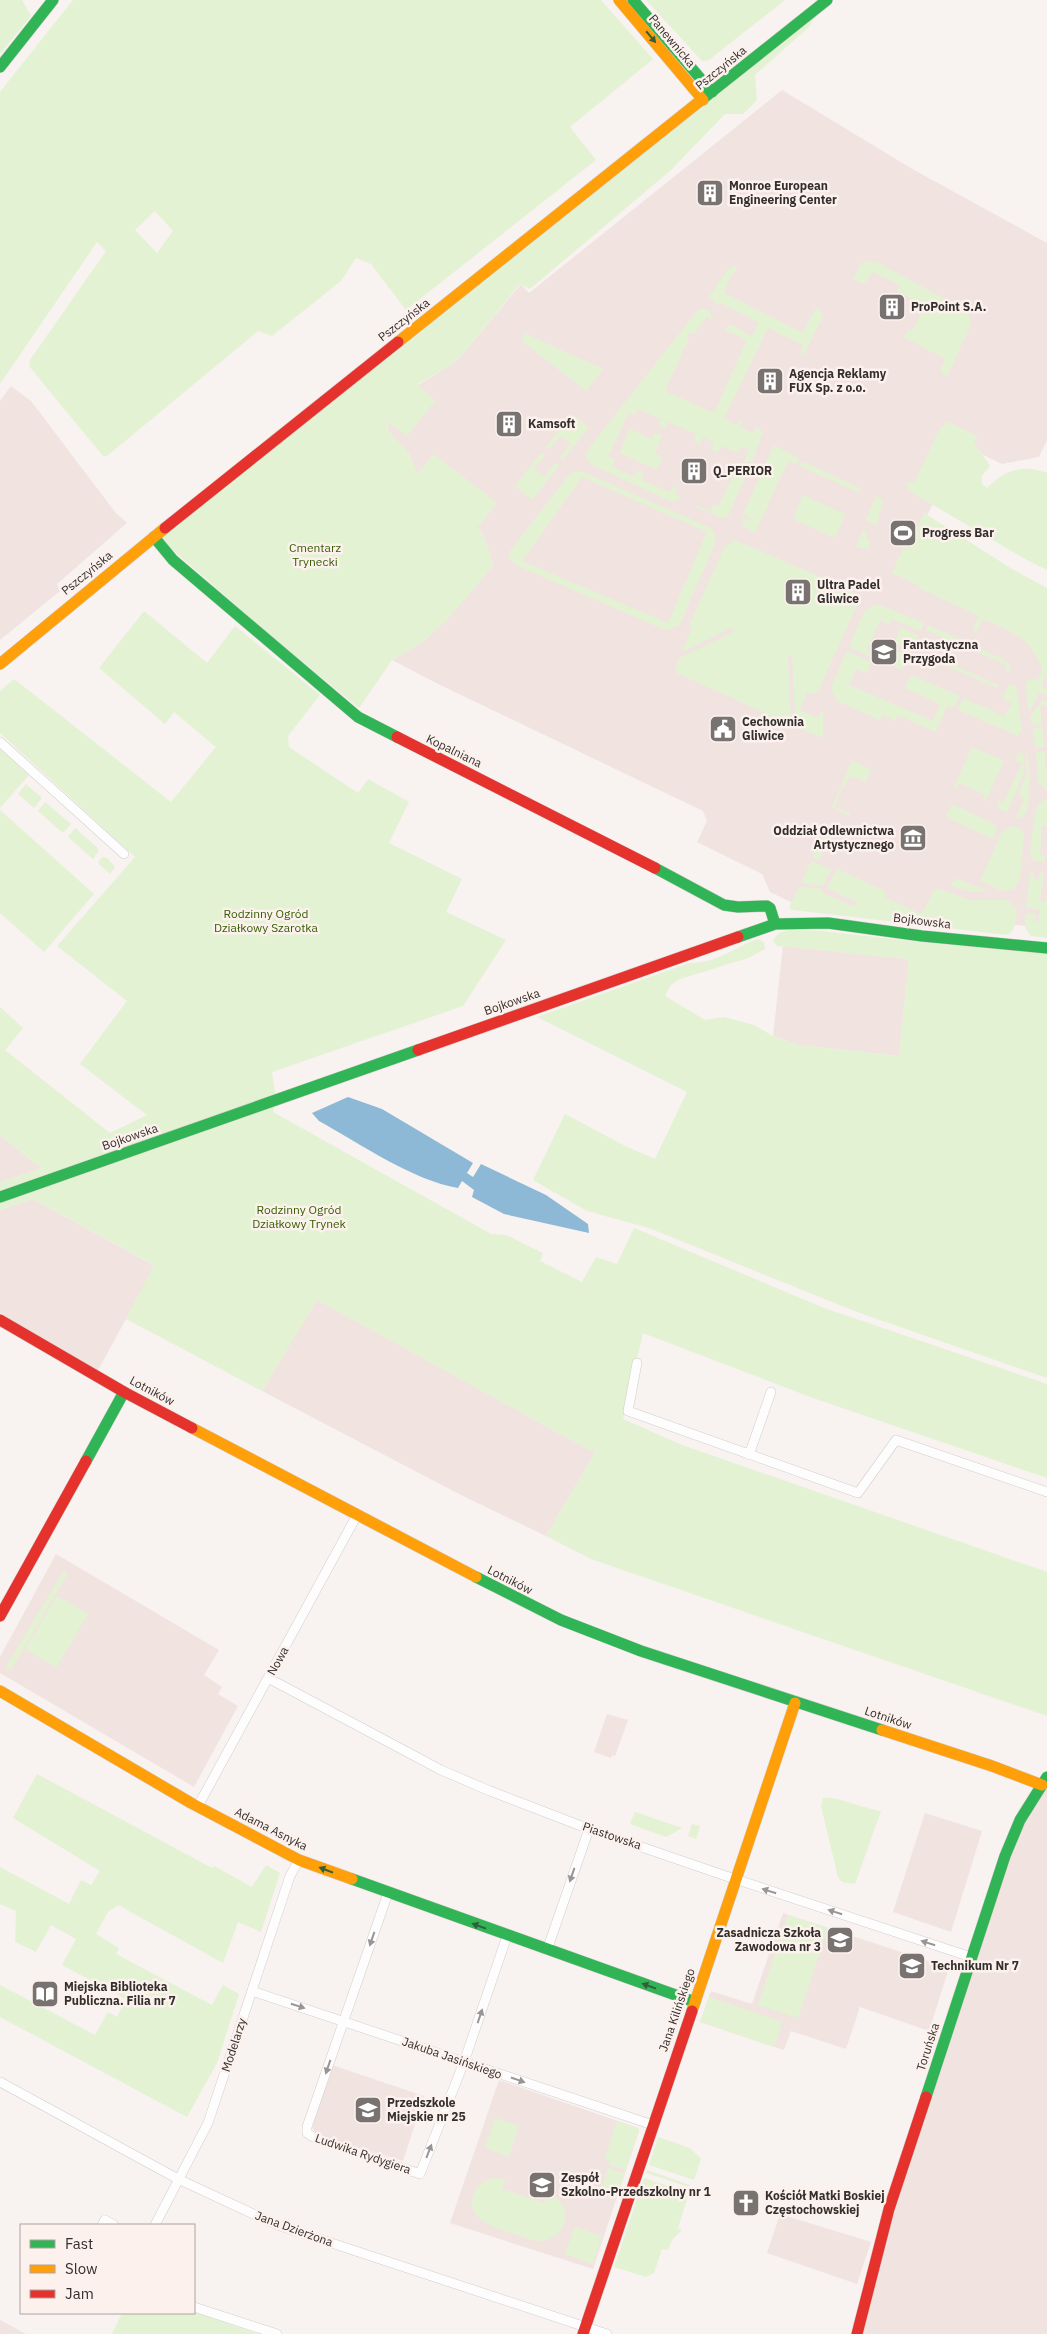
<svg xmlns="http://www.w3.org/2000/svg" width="1047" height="2334" font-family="'IBM Plex Sans',sans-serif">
<rect width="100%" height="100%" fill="#f8f2f0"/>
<path fill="#f1e4e0" d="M782,90L914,170L1047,243V440L1039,457L1002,464L940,434L933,504L901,565L1047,594V928L795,904L770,892L762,874L697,842L707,821L703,811L436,683L392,660L425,640L493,566L482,533L417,475L410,455L389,432L386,420L413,388L449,366L460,357L521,284L529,293Z
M11,386L31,401L115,512L127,523L57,584L60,591L0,640V401Z
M783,946L909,959L899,1056L798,1045L773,1036Z
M0,1135L41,1168L0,1183Z
M33,1199L155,1266L97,1372L0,1313V1210Z
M316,1299L595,1453L546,1536L461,1495L262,1391Z
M56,1554L219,1650L204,1675L222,1687L218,1694L238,1706L194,1787L0,1673V1657Z
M607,1714L628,1720L615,1756L612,1755L611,1758L594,1752Z
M1047,1788V2334H857L1005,1856Z
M925,1813L982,1831L951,1932L893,1912Z
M783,1913L949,1968L929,2031L860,2007L846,2049L791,2031L784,2050L700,2022L711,1991L752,2004Z
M332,2065L424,2096L403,2161L317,2134L313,2129L312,2124Z
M499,2080L638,2128L639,2131L593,2269L450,2223Z
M780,2214L871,2242L857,2284L767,2253Z
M0,2320L26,2334H0Z"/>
<path fill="#e3f2d3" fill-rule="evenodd" d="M0,0H22L31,16L0,54Z
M73,0H601L653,59L570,127L596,160L406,310L371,264L356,258L341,281L272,336L258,331L107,456H103L29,366L30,360L106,251L97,242L0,384V92ZM155,211L173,231L157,253L135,230Z
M646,0H785L709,60L702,61Z
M823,3L809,27L755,75L757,100L743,114H725L671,170L530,289L520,284L460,357L449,366L418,384L435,401L407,436L386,421L389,432L410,455L417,474L434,454L497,503L477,528C487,538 489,553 493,566L447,620L425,640L392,660L359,708L282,645L160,539Z
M869,261L877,262L963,309L970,317V327L947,376L940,372L945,359L904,337L908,330L912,331L926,306L897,291L900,285L873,272L864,284L853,279L861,264Z
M735,266L738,268L729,279L724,293L803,333L816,308L821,311L823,316L804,354L800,353L803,345L768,328L724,418L737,425L740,419L743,420L740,427L753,433L756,427L763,432L752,461L744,463L749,450L741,447L738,453L721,446L718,452L711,449L714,442L703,437L700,444L694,441L696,434L668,422L665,428L658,426L661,419L638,409L635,415L629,412L608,457L615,460L612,467L634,477L637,470L644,473L641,480L669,492L673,486L678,489L675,495L680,497L679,500L672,502L590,464L586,456L589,448L697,311L702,308L710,311L712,320L706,317L694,334L690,332L687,335L689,338L665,391L714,413L747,340L725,330L729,324L752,336L759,323L721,303L715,305L714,304L716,301L712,299L710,301L708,298L728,269Z
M524,333L603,369L586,391L522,341Z
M571,414L589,427L563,460L560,458L570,444L560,436L549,449L546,447Z
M946,421L977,436L974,442L990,466L982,476V484L987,488C1005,470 1022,464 1047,473V570L1027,560L909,491L907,481L914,483L941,426L944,427Z
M629,429L652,439L655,433L662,435L655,454L662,457L657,470L620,453Z
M774,445L799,459L797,465L788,461L755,533L743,526L742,517L748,521L750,518L743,514Z
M541,453L545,455L534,469L544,477L555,463L559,466L532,500L515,486Z
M802,461L861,489L860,493L800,466Z
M736,469L743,473L745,478L728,516L723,519L697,507L696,505L711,511L714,504L719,506Z
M573,472H583L711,528L716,537L715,544L679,626L665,630L518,566L509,558L510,551L569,475ZM582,477L707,532L668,623L522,561Z
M803,495L845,514L835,538L793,519Z
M876,496L883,500L877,526L866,520Z
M924,513L1012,569L1047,588V673L1041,686L1047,690V694H1038L1029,713L1025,684L1027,681L1039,679L1042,668C1027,633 1015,634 983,619L976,633L973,629L979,616L919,588L920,586L892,573L913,526L917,528Z
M864,528L870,545L868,549L856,547Z
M735,540L846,588L856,596L857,605L819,689L813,694L807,692L800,710L817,718L823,711V738L796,727L792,656L788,654L791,725L675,672L678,659L736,631L730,628L685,651L683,649L692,628L689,626L724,548Z
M877,604L924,623L920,631L892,619L889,624L880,620L867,650L875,654L873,658L849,647L865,610Z
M144,611L207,663L235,626L320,695L288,736L289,747L358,793L368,779L409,802L389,843L462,879L446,912L506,940L463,1006L272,1072L276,1100L273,1112L491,1234L506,1235L543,1253L540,1261L582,1282L596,1257L617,1264L634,1228L824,1308L1047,1384V1478L813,1398L643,1333L623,1419L682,1445L1047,1572V1716L591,1559L546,1536L595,1453L317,1300L262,1391L126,1319L154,1265L33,1199L0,1210V1183L41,1168L0,1135V1007L23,1028L5,1050L110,1133L147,1115L80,1064L127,1001L57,946L135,857L0,733V691L14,679L171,802L216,747L174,712L165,724L99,668Z
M928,625L1003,659L1010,665V670L1005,671L1007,665L926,630Z
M901,627L918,635L903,670L886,662L892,649L908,655L910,650L894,644Z
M847,651L871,662L867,673L856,669L849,685L933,721L940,704L905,688L911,675L960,696L954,708L947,706L936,732L898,715L895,721L883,715L880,720L839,702L835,698L831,688Z
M925,653L998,685L997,688L924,656Z
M1012,684L1016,686L1022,730L1018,736L958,710L963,698L1004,716L1012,703L1003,699C1003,694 1007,685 1012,684Z
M1041,701H1047V705L1040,706L1042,724L1033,725L1030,718L1038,705H1040Z
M1042,727L1044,747L1035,748L1033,729Z
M972,747L1004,761L985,802L983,801L985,795L960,783L956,790L954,787Z
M1,749L29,775L0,808V750Z
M1025,750C1031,761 1031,805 1024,816L1018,818L1016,817L1025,798L1018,795L1027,774Z
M1045,751L1047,790L1038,782L1036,752Z
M1019,752L1023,753L1024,773L1007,812L998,808L997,801L1003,803L1022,764L1015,760Z
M852,761L871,769L866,782L850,776L844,787L842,786L835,807L850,813L849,816L832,807Z
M26,784L42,798L34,808L18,794Z
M1047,799V826H1042L1040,855L1046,856L1044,861L1040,862L1032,860L1030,853L1035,813L1039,803Z
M45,802L71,824L63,833L38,811Z
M952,804L994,824L997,829L993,839L946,817Z
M0,810L94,894L44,952L0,913Z
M1012,825L1022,830L1024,836L1020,878L1014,889L1002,891L980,881L1003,830L1011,827Z
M75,828L98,848V852L93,859L68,837Z
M825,831H832L819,860L812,857Z
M102,857L107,858L115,867L110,874L98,863Z
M811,861L831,869L824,885L805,884L802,881Z
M837,869L885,891V898L922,914L934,890L939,889L970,900H1008L1017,910C1016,920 1016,930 1007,935L793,910L789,908L799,887L822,889V892L854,907L857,902L827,888Z
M1030,873H1034V879L1038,880L1039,873L1044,874L1040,901L1047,902V938L1031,936L1025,927V914H1036L1034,921H1039L1040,910L1026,907Z
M955,878L987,891L972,892L951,886Z
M789,930L822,931L919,942L1047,953V1378L857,1312L649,1228L587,1211L533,1180L565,1114L625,1146L655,1159L687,1092L537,1017L689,963C716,964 735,947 758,939L764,942L765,949L748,958L680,979L671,985L665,996L705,1020L724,1017L754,1025L773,1036L798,1045L899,1056L909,959L777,946L773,941C777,933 781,932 789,930Z
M64,1570L68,1573L11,1670L6,1667Z
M57,1596L88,1614L56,1668L25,1649Z
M37,1774L212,1868L214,1866L252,1887L266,1865L280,1873L261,1932L238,1922L223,1963L118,1905L108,1912L96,1934L119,1948L116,1954L212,2005L223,1985L239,1994L217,2063L187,2117L0,2017V1985L95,2035L108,2012L117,2017L126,1999L62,1965L76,1939L51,1925L36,1952L15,1942L16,1911L0,1904V1867L69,1904L81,1880L91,1885L100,1871L13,1818Z
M823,1798C838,1796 864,1809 881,1811L855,1884L842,1882L838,1877L821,1806Z
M635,1812L682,1828L666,1837L630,1824Z
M692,1824L700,1826L696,1839L688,1836Z
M788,1915L828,1928L798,2018L758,2005Z
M709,1997L782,2022L774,2047L700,2022Z
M495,2118L519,2126L509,2156L485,2148Z
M617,2121L638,2128L639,2131L626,2170L610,2165V2161L605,2159Z
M658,2137L690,2148L701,2159L694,2180L649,2165Z
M608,2168L625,2174L617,2196L601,2190Z
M647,2170L690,2185L689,2187L646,2173Z
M498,2178L505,2179L502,2189L544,2203L548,2193C564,2200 572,2219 558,2233C553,2238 547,2241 540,2241C532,2241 523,2236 514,2234C496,2228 460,2218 476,2190C480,2182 489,2178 498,2178Z
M644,2178L689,2193L678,2228L682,2230L672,2240L668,2250L662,2249L654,2273L646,2277L614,2267Z
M575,2227L602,2236L593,2264L565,2254Z
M194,2312L258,2334H112L122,2313Z"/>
<path fill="#8db9d6" d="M348,1097L382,1109L473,1163L467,1173L473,1177L481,1164L546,1195L588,1224L589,1233L504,1214L472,1197L474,1190L462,1181L458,1188C414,1181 359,1143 319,1121L312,1113Z"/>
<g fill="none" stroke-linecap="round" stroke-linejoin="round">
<g stroke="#d2cecc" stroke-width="10">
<path id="street" d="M0,742L124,854
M637,1363L628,1411L858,1493L896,1440L1047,1492
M749,1455L771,1392
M268,1678L441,1770L490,1791L589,1829L726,1876L971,1957
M198,1806L357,1515
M388,1893L307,2127V2133L313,2137L420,2174L464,2062L507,1936
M547,1950L589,1829
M252,1991L653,2125
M0,2082L178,2179L277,2225L607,2334
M102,2225L105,2220L114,2225
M155,2225L208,2123L290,1876L299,1860
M194,2307L277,2334"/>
</g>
<g stroke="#d2cecc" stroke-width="12">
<path id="fast" d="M633,0L712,92
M0,67L53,0
M700,101L827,0
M154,537L173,560L358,717L397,737
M655,868L724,905L738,907L767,906L770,908L775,924
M738,937L775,924L828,923L922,936L1047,948
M0,1197L418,1050
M86,1461L124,1392
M476,1577L561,1620L641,1651L882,1730
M352,1879L695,2002
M926,2097L1005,1856L1020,1820L1047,1777"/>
</g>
<g stroke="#d2cecc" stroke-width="12">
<path id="slow" d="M619,0L703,100
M398,342L700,101
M0,664L165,528
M192,1428L476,1577
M0,1691L191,1803L299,1860L352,1879
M882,1730L992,1766L1042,1785
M692,2011L795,1703"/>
</g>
<g stroke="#d2cecc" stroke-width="12">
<path id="jam" d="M165,528L398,342
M397,737L655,868
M418,1050L738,937
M0,1320L124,1392L192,1428
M0,1616L86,1461
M583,2334L692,2011
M857,2334L889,2209L926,2097"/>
</g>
<use href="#street" stroke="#fefdfd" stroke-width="9"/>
<use href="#fast" stroke="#30b455" stroke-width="11"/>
<use href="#slow" stroke="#ff9f0a" stroke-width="11"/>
<use href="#jam" stroke="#e5322d" stroke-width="11"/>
</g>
<defs><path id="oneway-solid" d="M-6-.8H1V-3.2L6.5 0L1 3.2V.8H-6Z" transform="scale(1.25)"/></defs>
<g fill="#325e3b">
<use href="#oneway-solid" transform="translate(651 37) rotate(50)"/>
<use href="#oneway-solid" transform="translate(326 1870) rotate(-159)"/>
<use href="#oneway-solid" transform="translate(479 1926) rotate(-160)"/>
<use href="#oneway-solid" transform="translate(649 1986) rotate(-160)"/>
</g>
<g fill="#989695">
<use href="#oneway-solid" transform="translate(572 1875) rotate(109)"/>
<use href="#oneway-solid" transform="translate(769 1891) rotate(-162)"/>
<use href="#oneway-solid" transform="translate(835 1912) rotate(-162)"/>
<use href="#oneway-solid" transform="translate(372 1939) rotate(109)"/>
<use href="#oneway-solid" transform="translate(928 1943) rotate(-162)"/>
<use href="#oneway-solid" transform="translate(298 2006) rotate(18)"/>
<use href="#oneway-solid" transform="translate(480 2016) rotate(-71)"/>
<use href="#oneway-solid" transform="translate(328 2067) rotate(109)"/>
<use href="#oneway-solid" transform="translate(518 2080) rotate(19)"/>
<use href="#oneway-solid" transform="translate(429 2151) rotate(-69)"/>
</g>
<defs>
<g id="building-square" transform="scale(1.4375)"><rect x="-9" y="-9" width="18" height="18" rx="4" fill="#787371" stroke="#fcf1ec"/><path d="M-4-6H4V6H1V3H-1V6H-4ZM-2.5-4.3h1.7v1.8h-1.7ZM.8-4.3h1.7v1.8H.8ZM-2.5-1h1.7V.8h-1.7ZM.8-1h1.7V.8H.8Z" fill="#fff"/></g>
<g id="stadium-square" transform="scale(1.4375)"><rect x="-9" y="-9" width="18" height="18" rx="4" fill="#787371" stroke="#fcf1ec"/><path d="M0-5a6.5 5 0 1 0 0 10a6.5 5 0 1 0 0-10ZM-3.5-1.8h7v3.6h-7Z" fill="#fff"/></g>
<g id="school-square" transform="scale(1.4375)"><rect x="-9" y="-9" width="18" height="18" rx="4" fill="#787371" stroke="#fcf1ec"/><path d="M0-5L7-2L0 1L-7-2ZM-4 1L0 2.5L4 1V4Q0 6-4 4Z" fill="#fff"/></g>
<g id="civic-square" transform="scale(1.4375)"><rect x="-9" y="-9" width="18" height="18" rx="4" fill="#787371" stroke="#fcf1ec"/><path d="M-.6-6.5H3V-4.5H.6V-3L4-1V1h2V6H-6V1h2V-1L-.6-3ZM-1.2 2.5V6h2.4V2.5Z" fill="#fff"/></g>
<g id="museum-square" transform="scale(1.4375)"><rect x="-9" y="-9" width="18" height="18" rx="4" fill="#787371" stroke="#fcf1ec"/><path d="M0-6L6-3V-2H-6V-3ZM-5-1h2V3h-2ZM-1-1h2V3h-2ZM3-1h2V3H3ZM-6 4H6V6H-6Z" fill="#fff"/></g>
<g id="library-square" transform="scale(1.4375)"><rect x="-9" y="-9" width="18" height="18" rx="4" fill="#787371" stroke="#fcf1ec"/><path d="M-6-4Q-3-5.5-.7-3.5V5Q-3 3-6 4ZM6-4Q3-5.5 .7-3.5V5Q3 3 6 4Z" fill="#fff"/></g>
<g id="church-square" transform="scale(1.4375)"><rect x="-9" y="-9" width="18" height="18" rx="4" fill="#787371" stroke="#fcf1ec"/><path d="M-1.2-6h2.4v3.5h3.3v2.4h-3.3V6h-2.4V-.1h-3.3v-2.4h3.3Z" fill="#fff"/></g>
</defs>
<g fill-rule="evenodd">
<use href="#building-square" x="710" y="193"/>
<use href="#building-square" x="892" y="307"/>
<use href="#building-square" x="770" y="381"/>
<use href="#building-square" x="509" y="424"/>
<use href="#building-square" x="694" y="471"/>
<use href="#stadium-square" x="903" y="533"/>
<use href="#building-square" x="798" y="592"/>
<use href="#school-square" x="884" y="652"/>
<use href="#civic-square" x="723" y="729"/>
<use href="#museum-square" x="913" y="838"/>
<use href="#school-square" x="840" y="1940"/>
<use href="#school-square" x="912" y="1966"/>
<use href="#library-square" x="45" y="1994"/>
<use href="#school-square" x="368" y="2110"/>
<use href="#school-square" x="542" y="2185"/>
<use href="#church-square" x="746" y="2203"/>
</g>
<g text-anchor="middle" stroke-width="5" stroke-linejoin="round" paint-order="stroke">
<g font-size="12" fill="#332f2d" stroke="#fcf1ec">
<text transform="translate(672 41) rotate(50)" y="4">Panewnicka</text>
<text transform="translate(721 68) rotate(-39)" y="4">Pszczyńska</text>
<text transform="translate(404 320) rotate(-38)" y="4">Pszczyńska</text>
<text transform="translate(87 573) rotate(-39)" y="4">Pszczyńska</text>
<text transform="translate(454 751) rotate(26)" y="4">Kopalniana</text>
<text transform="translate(922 921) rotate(7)" y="4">Bojkowska</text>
<text transform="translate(512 1002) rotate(-19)" y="4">Bojkowska</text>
<text transform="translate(130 1137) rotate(-19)" y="4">Bojkowska</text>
<text transform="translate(152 1391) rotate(28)" y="4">Lotników</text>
<text transform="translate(510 1580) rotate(27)" y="4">Lotników</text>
<text transform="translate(278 1661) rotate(-61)" y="4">Nowa</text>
<text transform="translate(888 1718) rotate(18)" y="4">Lotników</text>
<text transform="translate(271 1829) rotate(27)" y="4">Adama Asnyka</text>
<text transform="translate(612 1836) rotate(19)" y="4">Piastowska</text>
<text transform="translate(677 2010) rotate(-71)" y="4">Jana Kilińskiego</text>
<text transform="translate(234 2045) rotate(-72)" y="4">Modelarzy</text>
<text transform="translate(928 2047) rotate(-72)" y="4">Toruńska</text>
<text transform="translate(452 2058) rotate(19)" y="4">Jakuba Jasińskiego</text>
<text transform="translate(363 2154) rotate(19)" y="4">Ludwika Rydygiera</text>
<text transform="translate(294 2229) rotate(20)" y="4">Jana Dzierżona</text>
</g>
<g font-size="12" font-weight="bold" fill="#332f2d" stroke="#fcf1ec" text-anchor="start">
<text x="729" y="190">Monroe European<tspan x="729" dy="14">Engineering Center</tspan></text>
<text x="911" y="311">ProPoint S.A.</text>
<text x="789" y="378">Agencja Reklamy<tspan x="789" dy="14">FUX Sp. z o.o.</tspan></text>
<text x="528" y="428">Kamsoft</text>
<text x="713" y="475">Q_PERIOR</text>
<text x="922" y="537">Progress Bar</text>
<text x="817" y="589">Ultra Padel<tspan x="817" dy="14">Gliwice</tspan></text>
<text x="903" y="649">Fantastyczna<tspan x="903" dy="14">Przygoda</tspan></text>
<text x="742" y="726">Cechownia<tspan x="742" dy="14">Gliwice</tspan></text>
<text x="894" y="835" text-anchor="end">Oddział Odlewnictwa<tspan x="894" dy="14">Artystycznego</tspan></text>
<text x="821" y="1937" text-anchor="end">Zasadnicza Szkoła<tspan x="821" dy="14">Zawodowa nr 3</tspan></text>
<text x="931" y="1970">Technikum Nr 7</text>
<text x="64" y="1991">Miejska Biblioteka<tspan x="64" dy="14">Publiczna. Filia nr 7</tspan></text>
<text x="387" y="2107">Przedszkole<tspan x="387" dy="14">Miejskie nr 25</tspan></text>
<text x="561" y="2182">Zespół<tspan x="561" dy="14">Szkolno-Przedszkolny nr 1</tspan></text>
<text x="765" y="2200">Kościół Matki Boskiej<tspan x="765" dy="14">Częstochowskiej</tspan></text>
</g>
<g font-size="12" fill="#345e00" stroke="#fcf1ec">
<text x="315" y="552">Cmentarz<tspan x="315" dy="14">Trynecki</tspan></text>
<text x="266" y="918">Rodzinny Ogród<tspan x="266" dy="14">Działkowy Szarotka</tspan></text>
<text x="299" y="1214">Rodzinny Ogród<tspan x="299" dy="14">Działkowy Trynek</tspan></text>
</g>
</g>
<rect x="20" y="2224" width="175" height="90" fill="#fcf1ec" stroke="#aca3a0"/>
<rect x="30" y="2240" width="25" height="8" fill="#30b455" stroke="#aca3a0"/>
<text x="65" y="2249" font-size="15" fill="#332f2d">Fast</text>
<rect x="30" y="2265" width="25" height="8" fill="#ff9f0a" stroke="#aca3a0"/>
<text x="65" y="2274" font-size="15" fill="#332f2d">Slow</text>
<rect x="30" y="2290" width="25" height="8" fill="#e5322d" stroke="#aca3a0"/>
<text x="65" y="2299" font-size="15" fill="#332f2d">Jam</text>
</svg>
